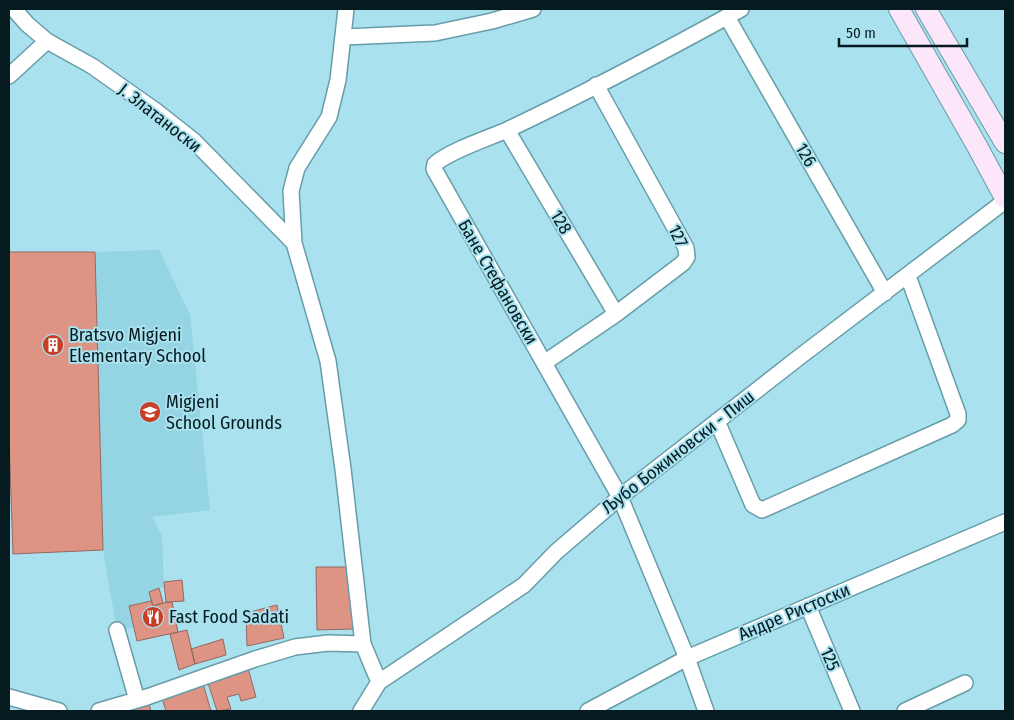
<svg xmlns="http://www.w3.org/2000/svg" width="1014" height="720" font-family="'Fira Sans Condensed',sans-serif">
<rect width="100%" height="100%" fill="#a9e1ee"/>
<path fill="#94d4e3" d="M159,250L190,315L210,510L152,517L162,536L164,587L149,592L151,601L129,606L134,627L117,630L103,550L95,252Z"/>
<path fill="#dd9484" stroke="#95685f" d="M9,252H95L103,550L13,554L9,437Z
M316,567H350L353,629L317,630Z
M182,580L184,601L166,602L164,582Z
M159,588L163,603L153,606L149,592Z
M151,601L153,606L163,603L172,602L178,632L137,641L129,606Z
M277,605L284,638L247,646L246,613Z
M187,630L195,664L179,670L170,634Z
M223,639L226,655L195,664L191,649Z
M248,668L256,697L241,701L239,694L227,697L231,709L217,711L207,680Z
M201,677L211,711H166L160,692Z
M147,697L151,711H119Z"/>
<g fill="none" stroke-linecap="round" stroke-linejoin="round">
<g stroke="#679da9" stroke-width="18">
<path id="street" d="M14,9L27,24L47,41L92,66L156,111L194,141L294,243
M346,9L338,80L329,117L297,168L291,191L294,243L328,361L343,469L363,644L379,682
M727,17L885,293
M344,37L435,33L492,21L533,9
M9,76L47,41
M507,130L616,314
M544,363L616,314L683,263L687,257L686,248L596,85
M717,421L753,505L762,510L952,425L958,420V414L908,276
M808,606L852,711
M117,630L137,700
M9,697L59,711
M99,711L147,697L255,659L295,647L328,643L363,644
M361,711L379,682L524,585L556,552L620,497L802,355L1005,201
M588,711L687,658L1005,522
M706,711L687,658L620,497L434,169L435,164C449,151 489,138 507,130C587,92 665,51 741,9
M905,711L965,683"/>
</g>
<g stroke="#679da9" stroke-width="22">
<path id="secondary" d="M899,9L977,146L1005,198
M926,9L1005,143"/>
</g>
<use href="#street" stroke="#fff" stroke-width="15"/>
<use href="#secondary" stroke="#fce6f9" stroke-width="20"/>
</g>
<defs>
<g id="building-disc" transform="scale(1.125)"><circle r="9.5" fill="#c83d23" stroke="#a9e1ee"/><path d="M-4-6H4V6H1V3H-1V6H-4ZM-2.5-4.3h1.7v1.8h-1.7ZM.8-4.3h1.7v1.8H.8ZM-2.5-1h1.7V.8h-1.7ZM.8-1h1.7V.8H.8Z" fill="#fff"/></g>
<g id="school-disc" transform="scale(1.125)"><circle r="9.5" fill="#c83d23" stroke="#a9e1ee"/><path d="M0-5L7-2L0 1L-7-2ZM-4 1L0 2.5L4 1V4Q0 6-4 4Z" fill="#fff"/></g>
<g id="restaurant-disc" transform="scale(1.125)"><circle r="9.5" fill="#c83d23" stroke="#a9e1ee"/><path d="M-5-6h1v4h1v-4h1v4h1v-4h1v5L-1.5 .5V6h-2V.5L-5-1ZM5-6V6H3V1.5H1.5Q1.5-4 5-6Z" fill="#fff"/></g>
</defs>
<g fill-rule="evenodd">
<use href="#building-disc" x="53" y="345"/>
<use href="#school-disc" x="150" y="412"/>
<use href="#restaurant-disc" x="153" y="617"/>
</g>
<g text-anchor="middle" stroke-width="4" stroke-linejoin="round" paint-order="stroke">
<g font-size="18" fill="#051b20" stroke="#a9e1ee">
<text transform="translate(160 118) rotate(38)" y="6">Ј. Златаноски</text>
<text transform="translate(806 155) rotate(60)" y="6">126</text>
<text transform="translate(561 222) rotate(59)" y="6">128</text>
<text transform="translate(678 236) rotate(65)" y="6">127</text>
<text transform="translate(498 282) rotate(60)" y="6">Бане Стефановски</text>
<text transform="translate(678 452) rotate(-38)" y="6">Љубо Божиновски - Пиш</text>
<text transform="translate(794 612) rotate(-23)" y="6">Андре Ристоски</text>
<text transform="translate(830 659) rotate(67)" y="6">125</text>
</g>
<g font-size="18" fill="#051b20" stroke="#a9e1ee" text-anchor="start">
<text x="69" y="341">Bratsvo Migjeni<tspan x="69" dy="21">Elementary School</tspan></text>
<text x="166" y="408">Migjeni<tspan x="166" dy="21">School Grounds</tspan></text>
<text x="169" y="623">Fast Food Sadati</text>
</g>
</g>
<rect width="1014" height="720" fill="none" stroke="#051b20" stroke-width="20"/>
<path d="M839 38v8h128v-8" fill="none" stroke="#051b20" stroke-width="2.5"/>
<text x="846" y="38" font-size="15" fill="#051b20" stroke="#a9e1ee" stroke-width="4" paint-order="stroke">50 m</text>
</svg>
